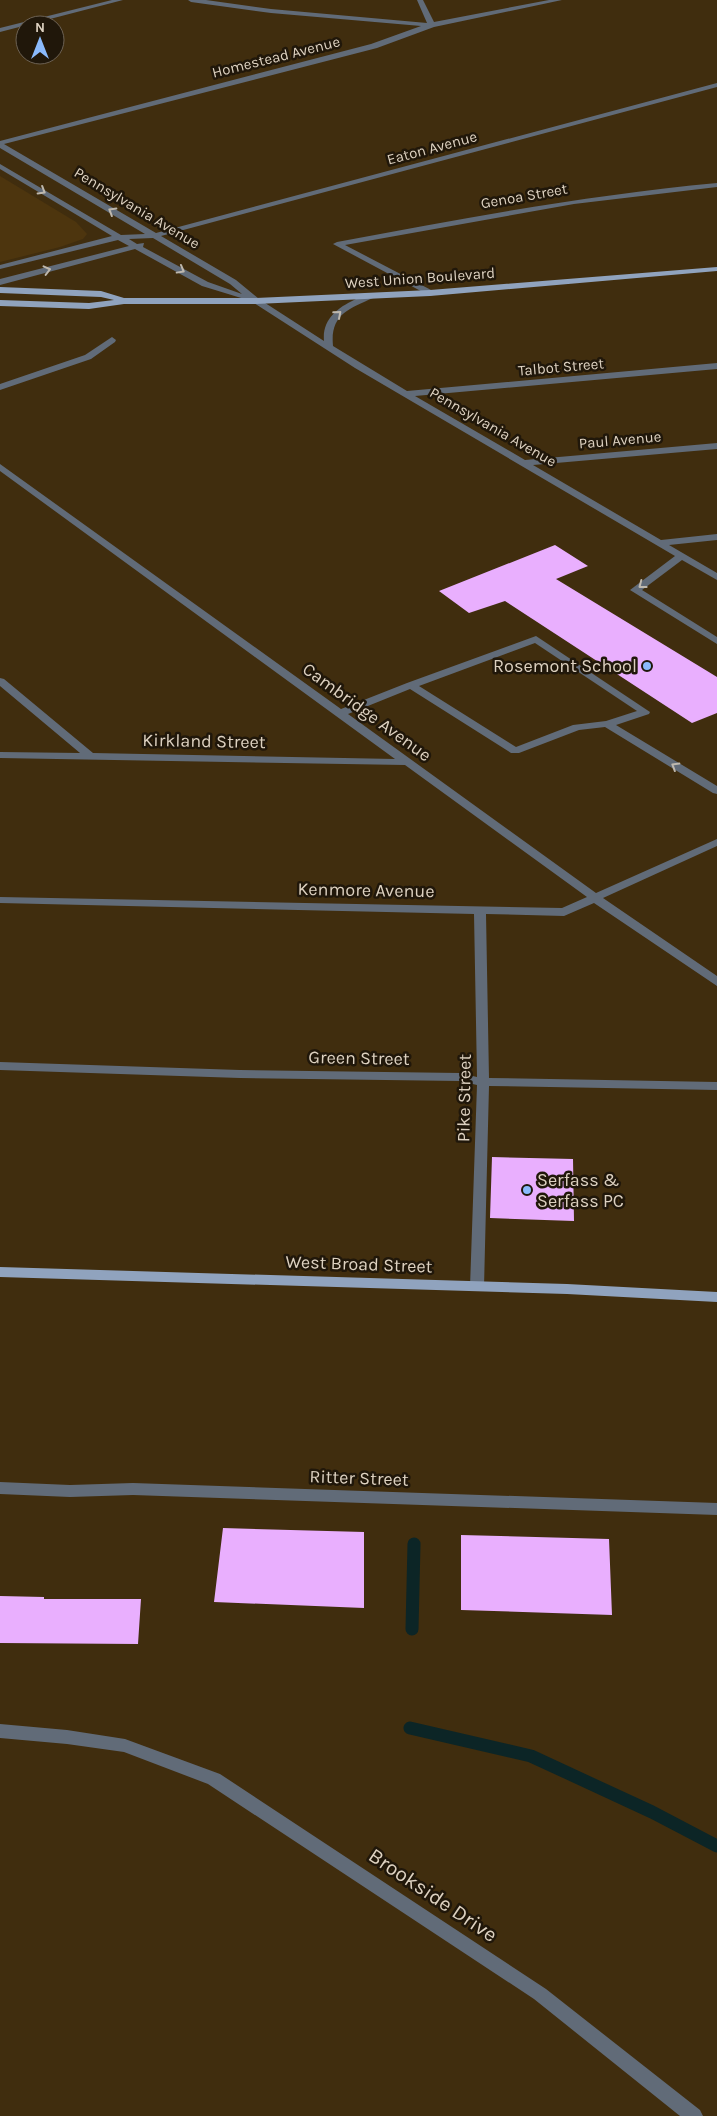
<svg xmlns="http://www.w3.org/2000/svg" width="717" height="2116" font-family="Karla,sans-serif">
<rect width="100%" height="100%" fill="#402d0e"/>
<path fill="#4d350e" d="M0,176L76,222L87,234L83,239L60,247L0,262Z"/>
<g fill="none" stroke-linecap="round" stroke-linejoin="round">
<path stroke="#0c2526" stroke-width="13" d="M412,1629L414,1544
M410,1728L531,1756L652,1812L717,1846"/>
</g>
<path fill="#e9affe" d="M555,545L588,566L556,579L717,677V713L692,723L505,601L469,613L439,591Z
M492,1157L573,1159L574,1221L490,1218Z
M223,1528L364,1532V1608L214,1602Z
M461,1535L609,1539L612,1615L461,1610Z
M0,1596L44,1597V1599H141L138,1644L0,1643Z"/>
<g fill="none" stroke-linecap="round" stroke-linejoin="round">
<path fill="#616b78" fill-rule="evenodd" d="M112,0H123L0,32V28Z
M188,0H206L271,9L427,23L417,0H423L434,22L549,0H562L434,27L377,48L4,144L156,233L717,83V87L161,236L236,280L259,299L324,341C322,320 337,308 354,300C360,297 366,293 373,294V298C348,309 330,315 333,346L407,391L717,363V369L415,396L525,460L717,443V449L533,465L661,540L717,534V540L669,545L717,573V580L682,560L642,590L717,637V644L630,590L675,556L355,368L251,301L202,286L135,249L0,285V279L129,246L118,240L0,269V265L112,236L0,169V164L121,235L145,234L0,148V141L371,44L421,26L271,13L191,2ZM153,238L230,284L242,294L208,282L143,247L144,243L137,244L129,239Z
M717,183V187L574,204L345,245L433,291V295L430,296L333,244L337,242C463,218 589,195 717,183Z
M112,337L116,340L115,342L91,359L0,390V384L85,355Z
M0,464L341,709L407,683L536,636L650,712L649,714L616,725L717,786V794L713,793L605,727L579,730L519,753H511L410,689L348,714L596,893L717,839V846L603,898L717,976V986L594,903L564,916L486,914L489,1078L717,1082V1090L489,1086L484,1287L482,1290H472L470,1287L477,1085L460,1081L240,1078L0,1070V1062L240,1070L460,1073L477,1077L474,914L0,903V897L562,908L587,897L405,765L0,758V752L80,753L0,686V678L4,679L93,753L395,759L0,471ZM535,643L637,711L606,721L573,725L516,747L419,686Z
M0,1482L70,1485L133,1483L717,1503V1515L133,1495L70,1497L0,1494Z
M0,1724L67,1730L125,1739L220,1774L546,1989L700,2110L703,2116H680L534,1999L208,1784L124,1752L67,1744L0,1738Z"/>
<path fill="#90a3be" fill-rule="evenodd" d="M717,267V271L430,296L256,304H124L89,309L0,306V300L89,303L114,300L101,297L0,293V287L101,291L124,298H256L430,290Z
M0,1267L567,1284L717,1292V1302L567,1294L0,1277Z"/>
</g>
<defs><path id="oneway-chevron" d="M-2-3.5L2.5 0L-2 3.5" fill="none" stroke-width="1.6" stroke-linecap="round" stroke-linejoin="round" transform="scale(1.25)"/></defs>
<g stroke="#beb8ae">
<use href="#oneway-chevron" transform="translate(42 191) rotate(31)"/>
<use href="#oneway-chevron" transform="translate(112 211) rotate(-149)"/>
<use href="#oneway-chevron" transform="translate(47 270) rotate(-14)"/>
<use href="#oneway-chevron" transform="translate(181 270) rotate(29)"/>
<use href="#oneway-chevron" transform="translate(338 314) rotate(-41)"/>
<use href="#oneway-chevron" transform="translate(642 585) rotate(143)"/>
<use href="#oneway-chevron" transform="translate(675 766) rotate(-149)"/>
</g>
<g fill="#8abafc" stroke="#20170a" stroke-width="2">
<circle cx="647" cy="666" r="5"/>
<circle cx="527" cy="1190" r="5"/>
</g>
<g text-anchor="middle" stroke-width="5" stroke-linejoin="round" paint-order="stroke">
<g font-size="15" fill="#ddd1c0" stroke="#20170a">
<text transform="translate(276 57) rotate(-14)" y="5">Homestead Avenue</text>
<text transform="translate(432 148) rotate(-15)" y="5">Eaton Avenue</text>
<text transform="translate(524 196) rotate(-10)" y="5">Genoa Street</text>
<text transform="translate(137 208) rotate(31)" y="5">Pennsylvania Avenue</text>
<text transform="translate(420 278) rotate(-4)" y="5">West Union Boulevard</text>
<text transform="translate(561 367) rotate(-5)" y="5">Talbot Street</text>
<text transform="translate(493 427) rotate(30)" y="5">Pennsylvania Avenue</text>
<text transform="translate(620 440) rotate(-5)" y="5">Paul Avenue</text>
</g>
<g font-size="18" fill="#ddd1c0" stroke="#20170a" text-anchor="end">
<text x="637" y="672">Rosemont School</text>
<text x="537" y="1186" text-anchor="start">Serfass &amp;<tspan x="537" dy="21">Serfass PC</tspan></text>
</g>
<g font-size="18" fill="#ddd1c0" stroke="#20170a">
<text transform="translate(367 712) rotate(36)" y="6">Cambridge Avenue</text>
<text transform="translate(204 741) rotate(1)" y="6">Kirkland Street</text>
<text transform="translate(366 890) rotate(1)" y="6">Kenmore Avenue</text>
<text transform="translate(359 1058) rotate(1)" y="6">Green Street</text>
<text transform="translate(464 1098) rotate(-89)" y="6">Pike Street</text>
<text transform="translate(359 1264) rotate(2)" y="6">West Broad Street</text>
<text transform="translate(359 1478) rotate(2)" y="6">Ritter Street</text>
</g>
<g font-size="21" fill="#ddd1c0" stroke="#20170a">
<text transform="translate(433 1895) rotate(34)" y="7">Brookside Drive</text>
</g>
</g>
<g transform="translate(40 40)"><circle r="24" fill="#20170a" stroke="#6c6153"/>
<path d="M0-4L9 19L0 12L-9 19Z" fill="#8abafc"/>
<text y="-8" font-size="14" font-weight="bold" text-anchor="middle" fill="#ddd1c0">N</text>
</g>
</svg>
